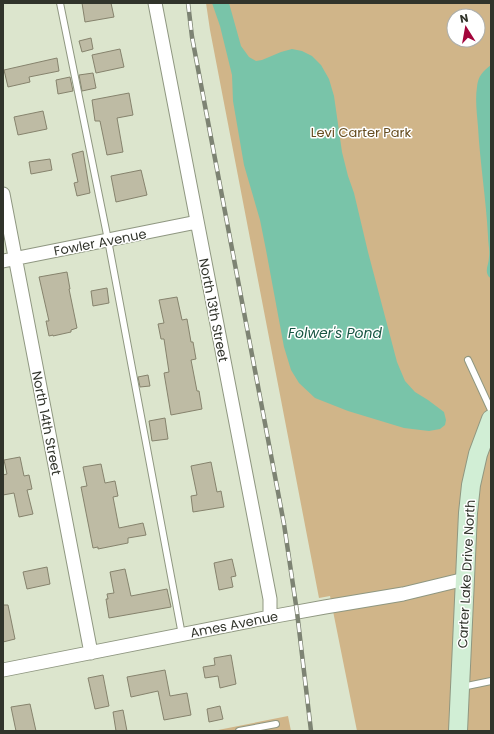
<svg xmlns="http://www.w3.org/2000/svg" width="494" height="734" font-family="Poppins,sans-serif">
<rect width="100%" height="100%" fill="#dce5cd"/>
<path fill="#d0b589" fill-rule="evenodd" d="M206,3H491V731H357L330,596L319,598L210,30ZM454,16H478V40H454Z
M288,716L291,731H213Z"/>
<path fill="#79c4a9" d="M212,3H229L241,46L249,57L256,61L262,60L281,52L292,49L302,51L312,56L321,65L329,79L334,96L342,152L348,176L354,193L368,252L397,362L405,381L415,392L428,400L444,412L446,420L445,425L440,429L429,431L404,428L348,411L315,398L299,383L291,370L284,347L266,250L260,220L244,165L233,101L232,75L220,26Z
M491,65V278L489,277C484,270 489,265 489,257C490,250 488,243 488,236C486,199 480,163 478,127C477,114 475,100 477,87C478,76 483,71 491,65Z"/>
<path fill="#bebba4" stroke="#86836d" d="M82,3H111L114,17L85,22Z
M91,38L93,49L82,52L79,41Z
M120,49L124,67L96,73L92,55Z
M57,58L59,71L29,77L30,82L8,87L4,70Z
M93,73L96,88L82,91L79,75Z
M70,77L73,91L58,94L56,80Z
M129,93L133,115L117,118L123,152L107,155L100,121H95L92,100Z
M43,111L47,129L18,135L14,117Z
M83,151L90,193L77,196L74,183L78,182L72,154Z
M50,159L52,170L31,174L29,162Z
M141,170L147,195L116,202L111,176Z
M67,272L70,289H69L77,328L71,330V332L53,336V335L49,336L46,321H49L39,277Z
M107,288L109,303L93,306L91,291Z
M177,297L182,320L187,319L191,342H193L196,359L191,360L197,391H199L202,409L171,415L164,373L169,372L164,339H161L158,324L164,323L159,300Z
M148,375L150,386L140,387L138,377Z
M165,418L168,439L152,441L149,421Z
M20,457L24,476L29,475L32,489L27,490L33,514L19,517L14,493L3,495V475L7,474L4,460Z
M211,462L217,492L221,491L224,507L193,512L191,496L197,495L191,466Z
M101,464L105,483L115,481L118,496L113,497L119,528L143,523L146,535L128,538V543L98,549V547L93,548L81,487L87,486L83,467Z
M232,559L236,576L231,577L233,587L219,590L214,563Z
M47,567L50,584L27,589L23,572Z
M125,569L131,596L167,589L171,607L109,618L106,599H108L107,594L114,593L110,572Z
M3,605H8L15,639L3,642Z
M231,655L236,684L220,688L218,676L205,678L203,667L215,665L214,658Z
M165,670L170,696L187,693L191,715L164,720L158,691L131,697L127,677Z
M103,675L109,706L95,709L88,678Z
M30,704L36,731H16L11,707Z
M220,706L223,719L209,722L207,709Z
M123,710L127,731H116L113,712Z"/>
<g fill="none" stroke-linecap="round" stroke-linejoin="round">
<g stroke="#8f9781" stroke-width="8">
<path id="lane" d="M60,3L108,240L182,635
M468,360L491,410
M462,687L491,681
M239,731L276,724"/>
</g>
<g stroke="#8f9781" stroke-width="15">
<path id="street" d="M155,3L270,599V617
M3,194L91,653
M3,261L197,222
M3,670L270,617L325,607L403,594L465,579"/>
</g>
<g stroke="#8f9781" stroke-width="20">
<path id="secondary" d="M458,731L468,513L471,485L478,454L491,419"/>
</g>
<use href="#lane" stroke="#fff" stroke-width="6"/>
<use href="#street" stroke="#fff" stroke-width="13"/>
<use href="#secondary" stroke="#d1eed5" stroke-width="18"/>
<g stroke="#7d8373" stroke-width="4.5">
<path id="rail" d="M188,3L192,37L284,524L297,612L311,731"/>
</g>
<use href="#rail" stroke="#fff" stroke-width="3" stroke-dasharray="9" stroke-linecap="butt"/>
</g>
<g text-anchor="middle" stroke-width="3" stroke-linejoin="round" paint-order="stroke">
<g font-size="13" fill="#664d20" stroke="#fff">
<text x="361" y="137">Levi Carter Park</text>
</g>
<g font-size="13" fill="#31342b" stroke="#fff">
<text transform="translate(100 242) rotate(-11)" y="5">Fowler Avenue</text>
<text transform="translate(214 310) rotate(79)" y="5">North 13th Street</text>
<text transform="translate(47 423) rotate(79)" y="5">North 14th Street</text>
<text transform="translate(466 574) rotate(-87)" y="5">Carter Lake Drive North</text>
<text transform="translate(234 624) rotate(-11)" y="5">Ames Avenue</text>
</g>
<g font-size="14" font-style="italic" fill="#185542" stroke="#fff">
<text x="335" y="338">Folwer's Pond</text>
</g>
</g>
<rect width="494" height="734" fill="none" stroke="#31342b" stroke-width="8"/>
<g transform="translate(466 28) rotate(349)"><circle r="19" fill="#ffffff" stroke="#adaeaa"/>
<path d="M0-3L7 15L0 10L-7 15Z" fill="#a3053b"/>
<text y="-6" font-size="11" font-weight="bold" text-anchor="middle" fill="#31342b">N</text>
</g>
</svg>
